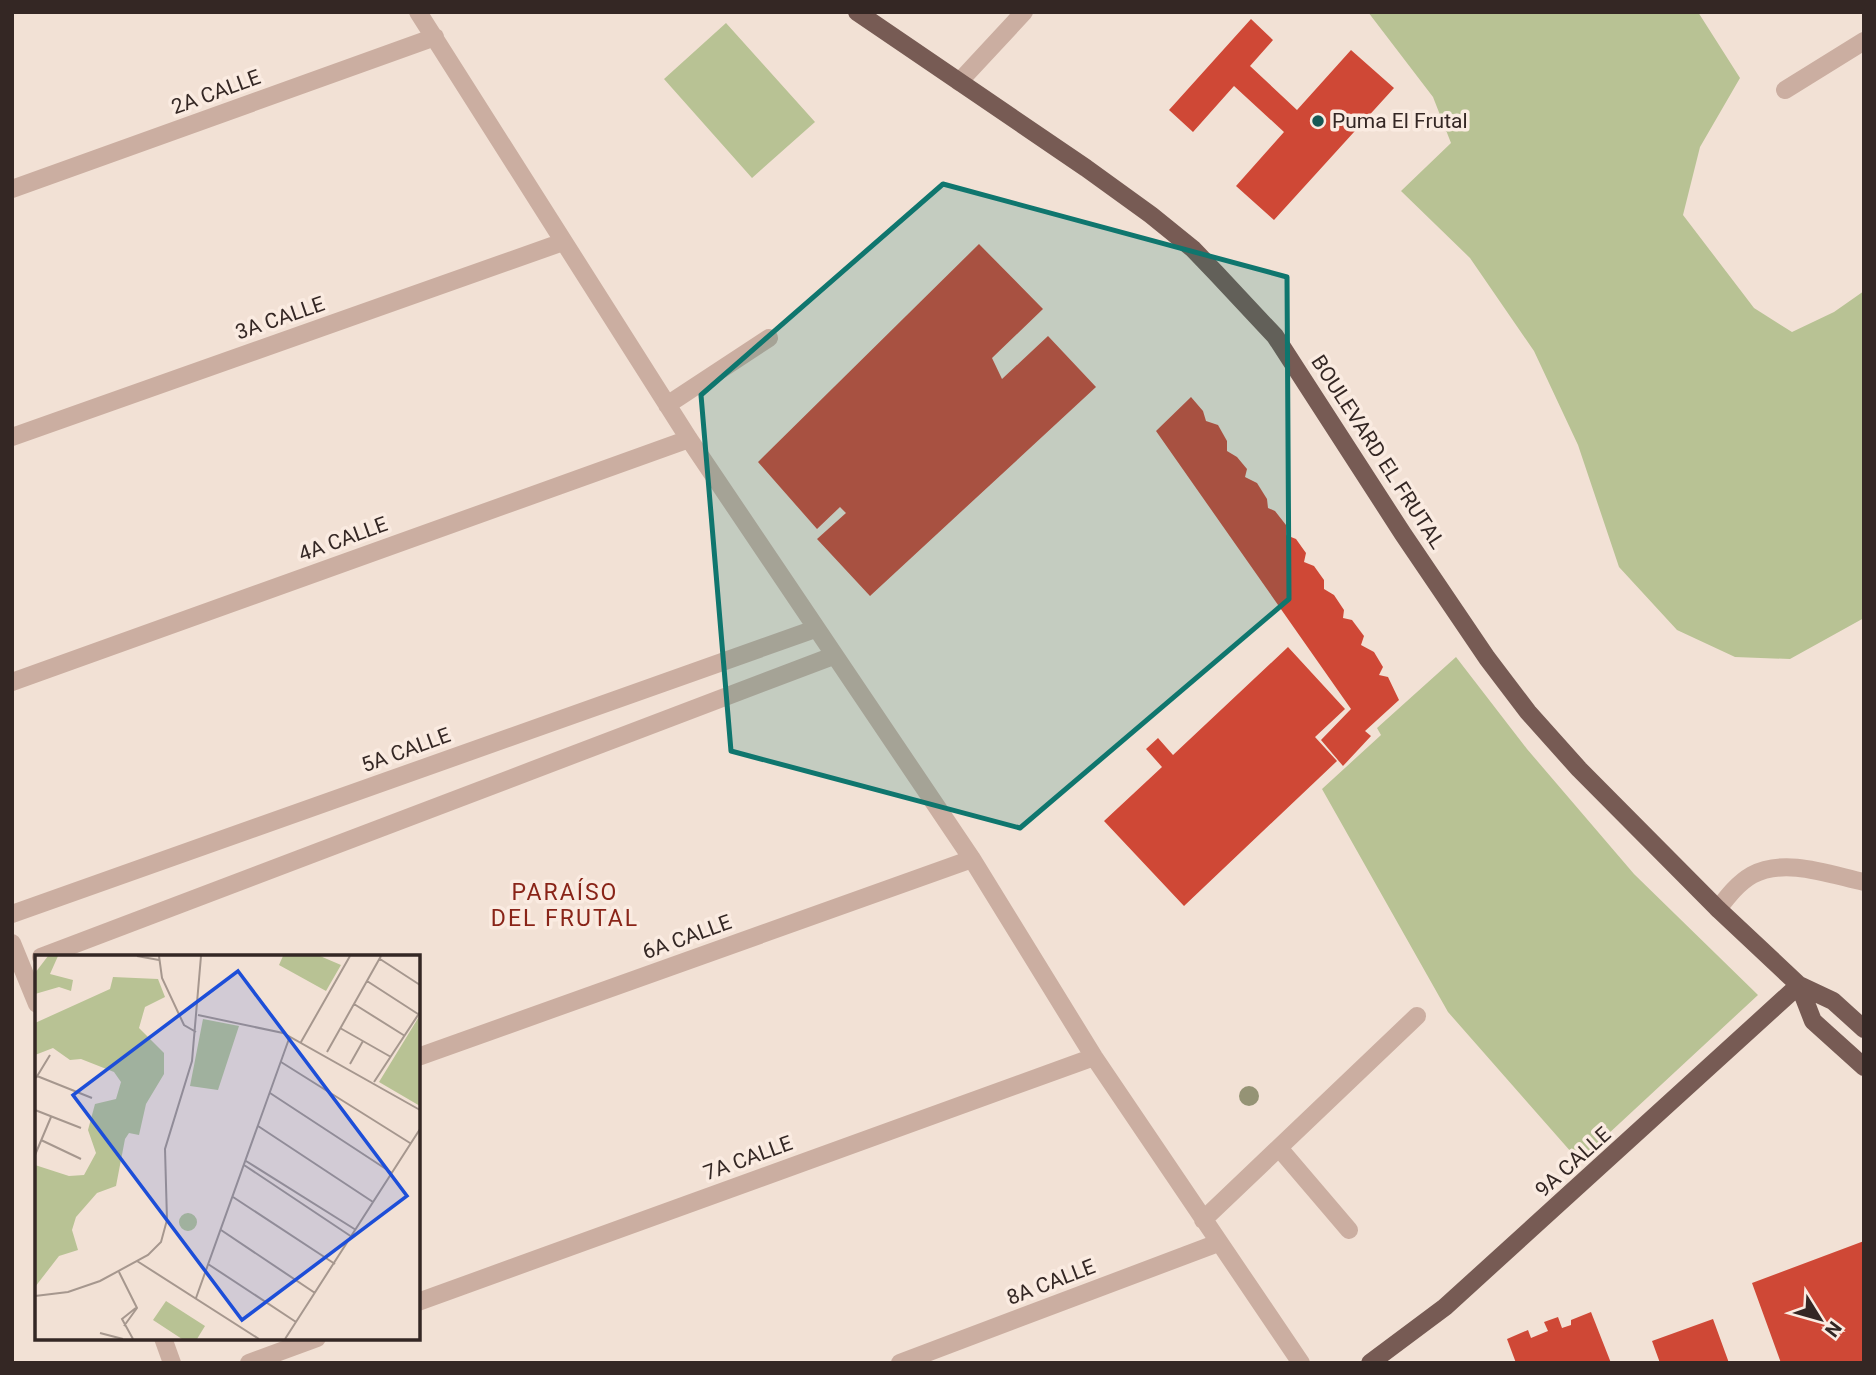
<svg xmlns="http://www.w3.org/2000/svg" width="1876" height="1375" font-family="Roboto,sans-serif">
<rect width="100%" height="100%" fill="#f2e1d5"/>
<path fill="#b8c294" d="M1368,12H1698L1740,78L1700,147L1683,215L1754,308L1792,332L1834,312L1864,291V618L1790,659L1735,657L1677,630L1619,567L1578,445L1534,351L1470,258L1401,191L1451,143L1433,97Z
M726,23L815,122L752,178L664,79Z
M1456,657L1527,749L1634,874L1758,995L1579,1161L1448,1012L1322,789L1381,735L1377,728Z"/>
<path fill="#cf4836" d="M1251,19L1273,40L1250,66L1297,110L1351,50L1394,88L1274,220L1236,186L1284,132L1234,86L1193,132L1169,110Z
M979,244L1043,309L992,358L1002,379L1048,336L1096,387L870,596L817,539L846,513L840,507L817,529L758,462Z
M1191,397L1203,411L1206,421L1218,425L1227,441V451L1237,457L1247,469L1245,477L1257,483L1267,499L1268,508L1275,511L1286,525V535L1296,539L1306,553L1304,562L1314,566L1324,580V589L1334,595L1344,610L1343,618L1352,620L1364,636L1361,645L1374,652L1383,667L1379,675L1388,677L1399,700L1365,731L1371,736L1343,766L1321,740L1351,709L1156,431Z
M1288,647L1345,709L1315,737L1337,761L1184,906L1104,821L1162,767L1146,749L1158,738L1173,755Z
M1864,1241V1363H1781L1752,1283Z
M1591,1312L1611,1363H1516L1507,1339L1528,1330L1531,1338L1548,1331L1544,1322L1558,1317L1562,1328L1571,1325V1320Z
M1713,1319L1729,1363H1660L1652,1341Z"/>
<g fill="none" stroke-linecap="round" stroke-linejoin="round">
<path stroke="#cbaea1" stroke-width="18" d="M418,12L689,439L972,859L1094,1057L1301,1363
M959,82L1024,12
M1785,90L1864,41
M12,189L435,37
M667,405L769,338
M12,437L563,242
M12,682L689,439
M1718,909C1728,896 1738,883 1752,875C1785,857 1831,875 1864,882
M12,914L815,629
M12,943L37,1004
M41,957L833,656
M418,1057L972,859
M1279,1148L1349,1230
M1203,1220L1417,1016
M418,1302L1094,1057
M163,1338L172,1363
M249,1363L317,1338
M900,1363L1218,1243"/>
<path stroke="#775b54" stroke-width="18" d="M857,12L1086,168L1151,215L1193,249L1216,273L1275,336L1403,534L1487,658L1528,712L1579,769L1718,909L1799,985L1833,1001L1864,1029
M1799,985L1813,1021L1864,1067
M1370,1363L1445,1307L1799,985"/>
</g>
<circle fill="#959375" cx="1249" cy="1096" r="10"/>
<path fill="#0f766e" fill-opacity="0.2" stroke="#0f766e" stroke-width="5" stroke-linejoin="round" d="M943,184L1287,277L1289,599L1020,828L731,751L701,395Z"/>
<circle fill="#175854" stroke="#faebe1" stroke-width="2.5" cx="1318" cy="121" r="7"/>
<g text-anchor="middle" stroke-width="7" stroke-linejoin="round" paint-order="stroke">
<g font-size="21" fill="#342724" stroke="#faebe1">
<text transform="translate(216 92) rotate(-20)" y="7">2A CALLE</text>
<text transform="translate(280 318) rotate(-19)" y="7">3A CALLE</text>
<text transform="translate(1378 452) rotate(57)" y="7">BOULEVARD EL FRUTAL</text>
<text transform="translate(343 539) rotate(-20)" y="7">4A CALLE</text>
<text transform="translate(406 750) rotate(-20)" y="7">5A CALLE</text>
<text transform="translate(687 937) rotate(-20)" y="7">6A CALLE</text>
<text transform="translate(748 1158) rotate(-20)" y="7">7A CALLE</text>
<text transform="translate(1573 1162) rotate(-42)" y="7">9A CALLE</text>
<text transform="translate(1051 1282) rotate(-21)" y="7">8A CALLE</text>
</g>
<g font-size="21" fill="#342724" stroke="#faebe1" text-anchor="start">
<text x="1332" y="128">Puma El Frutal</text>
</g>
<g font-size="23" letter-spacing="2" fill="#892418" stroke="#faebe1">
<text x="565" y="900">PARAÍSO<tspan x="565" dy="26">DEL FRUTAL</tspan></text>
</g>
</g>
<g transform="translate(35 955)">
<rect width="385" height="385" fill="#f2e1d5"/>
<path d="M13,1H23L15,19L38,25L36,36L24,32L0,39V18ZM248,1H285L306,10L291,36L244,10ZM78,22L123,24L130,42L110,52L104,73L129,98V119L111,149L104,180L94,178L90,184L81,231L62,238L41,262L37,275L43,295L24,301L0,332V210L34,221L49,220L61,198L53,175L60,149L81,144L86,127L79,117L46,104L35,105L18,93L0,100V68L75,34ZM385,60V151L344,127ZM168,64L204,71L183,135L155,131ZM144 267a9 9 0 1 1 18 0a9 9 0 1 1-18 0ZM131,346L170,371L162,384H147L118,365Z" fill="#b8c294"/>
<path fill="none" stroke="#a6978e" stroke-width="2" d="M102,1L124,5M124,1L127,23L149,70L161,77M345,4L385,30M332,26L383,59M319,49L370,81M163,60L248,78L385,155M305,73L356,102M266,87L315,1M292,97L346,1M246,107L375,188M315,109L328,86M2,121L57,143M1,123L15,100M339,127L385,57M235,138L357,218M0,155L46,173M223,171L338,247M6,185L46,204M0,200L16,162M211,206L321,275M209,210L317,282M198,242L300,309M186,275L280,338M102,306L224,384M173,309L261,367M84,317L102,353L89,371M0,341L33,337L65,326L113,300L126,287L132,265L130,194L157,106L166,1M161,343L255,81M65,378L88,384M98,384L87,364L102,352M250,384L385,174"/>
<path fill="#1d4ed8" fill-opacity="0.15" stroke="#1d4ed8" stroke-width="3.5" d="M203,16L372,241L207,365L38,140Z"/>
<rect width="385" height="385" fill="none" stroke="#342724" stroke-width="3.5"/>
</g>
<rect width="1876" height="1375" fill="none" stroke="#342724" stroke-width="28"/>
<g transform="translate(1820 1319) rotate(127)" stroke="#faebe1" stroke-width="5" paint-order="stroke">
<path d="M0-5L12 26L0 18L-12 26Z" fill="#342724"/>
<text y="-10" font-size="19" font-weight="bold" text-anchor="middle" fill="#342724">N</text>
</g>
</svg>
